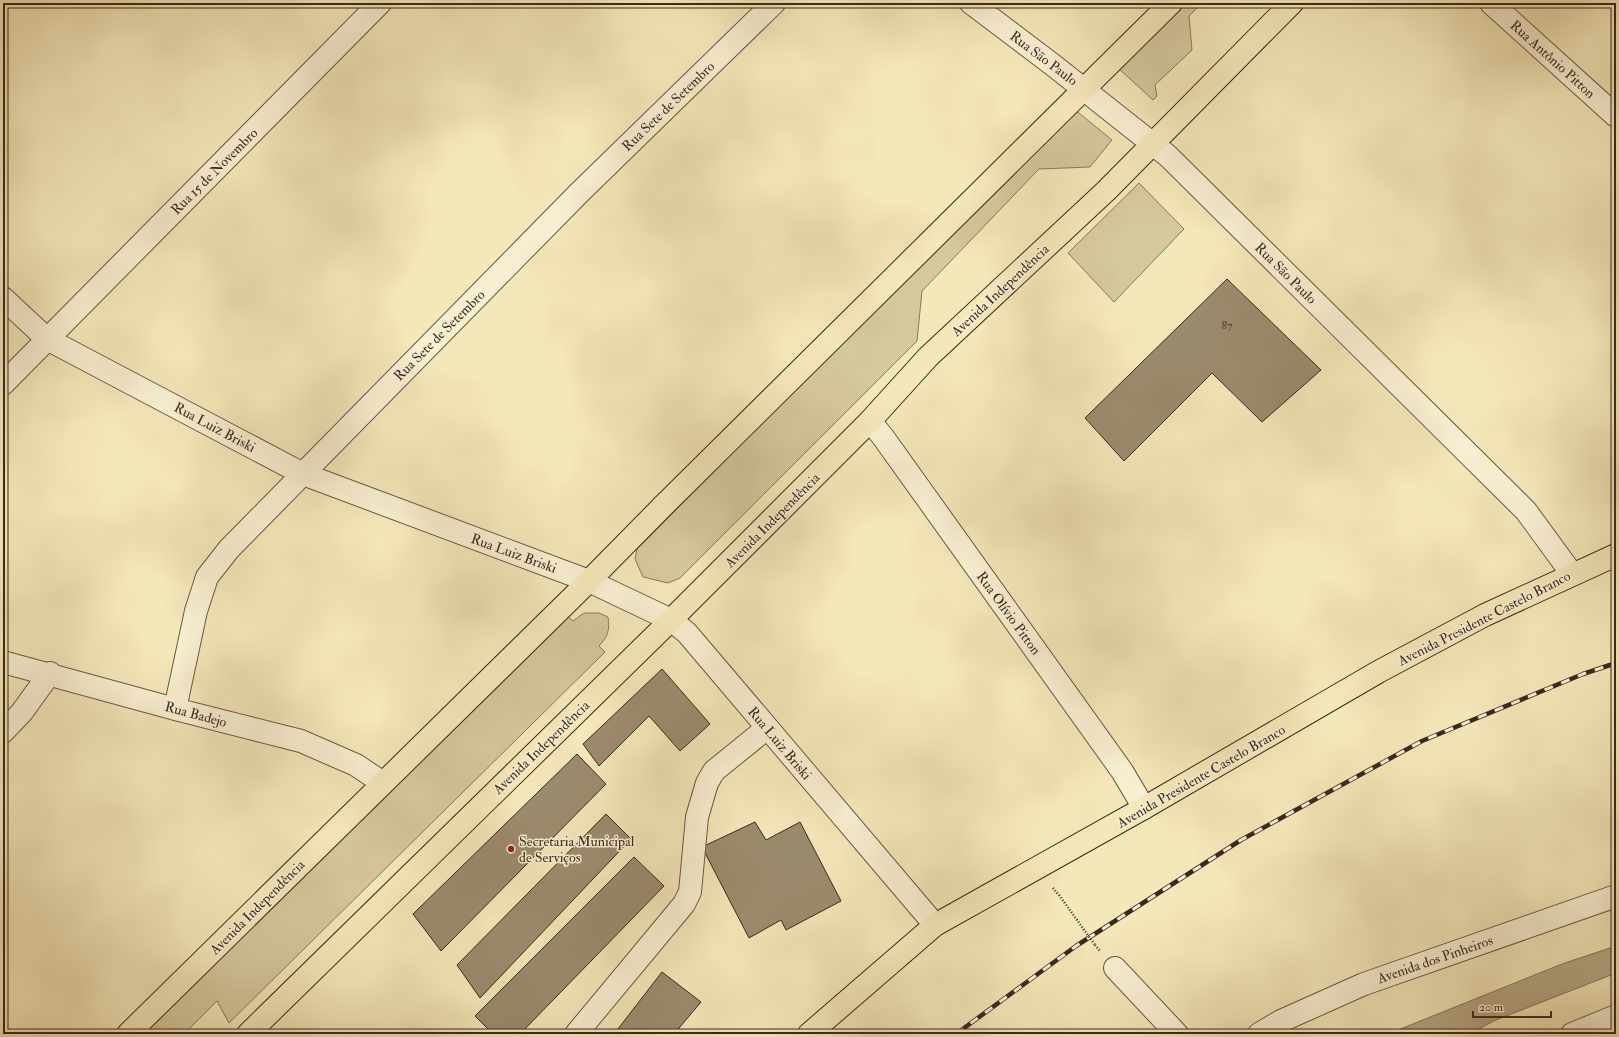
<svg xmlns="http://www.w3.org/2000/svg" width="1619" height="1037" font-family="'IM FELL Double Pica',serif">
<rect width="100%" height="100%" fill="#f4e7b9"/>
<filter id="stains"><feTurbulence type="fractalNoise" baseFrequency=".005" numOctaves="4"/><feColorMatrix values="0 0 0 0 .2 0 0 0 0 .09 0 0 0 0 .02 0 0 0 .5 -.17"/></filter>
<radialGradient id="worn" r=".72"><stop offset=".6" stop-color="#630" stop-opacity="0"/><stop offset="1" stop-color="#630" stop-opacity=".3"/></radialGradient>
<path fill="#d5c79e" stroke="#88785d" d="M1182,3H1202L1189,16L1192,50L1155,85L1157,96L1153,100L1117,67Z
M1074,109L1112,140L1090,167L1039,169L922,291L917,341L680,578L668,583L643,577L635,559L637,549Z
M1139,183L1184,229L1114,302L1068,253Z
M584,613H599L608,617C610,630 608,636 599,646L605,652L229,1023L217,1001L184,1034H142L565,614L573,621Z"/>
<path fill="#b5a684" stroke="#84745a" d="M1616,946V973L1496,1020L1469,1034H1388L1562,964Z"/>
<path fill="#9b8b6e" stroke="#3b281c" d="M1227,279L1321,370L1262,422L1212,373L1124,461L1085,418Z
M662,669L710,724L680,751L649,716L599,766L583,744Z
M577,754L606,784L441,951L413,914Z
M606,814L631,839L480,998L457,965Z
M755,822L766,840L800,822L841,901L786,930L781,920L749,938L702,847Z
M634,857L664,886L520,1034H493L475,1016Z
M662,972L701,1002L674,1034H614Z"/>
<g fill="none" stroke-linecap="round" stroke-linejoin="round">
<g stroke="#695843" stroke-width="24">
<path id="minor" d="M971,3L1053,65L1168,156L1526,511L1572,574
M1491,3L1616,116
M3,298L47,339L303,474L589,581L671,620L687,633L935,925
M3,384L380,3
M870,421L883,437L1122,771L1144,808
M3,662L175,709L301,741L356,765L383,783
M175,709L196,611L207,577L229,549L579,193L774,3
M3,732L22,712L50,673
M1115,968L1177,1034
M576,1034L684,904L690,892L697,817L707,783L714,771L767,728
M1259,1034L1281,1021L1364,984L1616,896
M1572,1034L1616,1016"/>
</g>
<g stroke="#3b281c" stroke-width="24">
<path id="major" d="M128,1034L589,581L664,505L1171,3
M248,1034L671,620L870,421L928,357L1106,191L1292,3
M809,1034L935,925L1144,808L1378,672L1485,615L1616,555"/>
</g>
<path stroke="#3b281c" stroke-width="2.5" stroke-dasharray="1 2" stroke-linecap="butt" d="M1053,888L1059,895
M1095,945L1100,951"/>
<use href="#minor" stroke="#f8efd2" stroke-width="22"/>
<use href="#major" stroke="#f4e7b9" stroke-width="22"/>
<g stroke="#3b281c" stroke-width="4.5">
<path id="rail" d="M956,1034L1076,946L1241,840L1422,741L1583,674L1616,663"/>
</g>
<use href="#rail" stroke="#f8efd2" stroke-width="3" stroke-dasharray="9" stroke-linecap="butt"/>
<path stroke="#3b281c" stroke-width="2.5" stroke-dasharray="1 2" stroke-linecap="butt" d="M1059,895L1095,945"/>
</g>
<circle fill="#8f2418" stroke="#f8efd2" stroke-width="1.5" cx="511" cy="849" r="4"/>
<g text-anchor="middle" stroke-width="3" stroke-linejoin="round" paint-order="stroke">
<g font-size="12" fill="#534130">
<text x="1227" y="329">87</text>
</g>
<g font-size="14" fill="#3b281c" stroke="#f8efd2">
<text transform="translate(1044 58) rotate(37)" y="5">Rua São Paulo</text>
<text transform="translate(1553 59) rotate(42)" y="5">Rua Antônio Pitton</text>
<text transform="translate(668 106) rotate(-44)" y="5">Rua Sete de Setembro</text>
<text transform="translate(214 171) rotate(-45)" y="5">Rua 15 de Novembro</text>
<text transform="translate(1286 273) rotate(45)" y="5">Rua São Paulo</text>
<text transform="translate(1000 290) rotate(-43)" y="5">Avenida Independência</text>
<text transform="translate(439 335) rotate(-45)" y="5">Rua Sete de Setembro</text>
<text transform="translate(215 427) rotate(28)" y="5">Rua Luiz Briski</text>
<text transform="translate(772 520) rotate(-45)" y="5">Avenida Independência</text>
<text transform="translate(514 553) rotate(20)" y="5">Rua Luiz Briski</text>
<text transform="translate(1009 613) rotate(54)" y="5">Rua Olívio Pitton</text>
<text transform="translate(1484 618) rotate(-27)" y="5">Avenida Presidente Castelo Branco</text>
<text transform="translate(196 714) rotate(15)" y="5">Rua Badejo</text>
<text transform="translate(780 743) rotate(50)" y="5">Rua Luiz Briski</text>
<text transform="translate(541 747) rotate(-44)" y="5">Avenida Independência</text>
<text transform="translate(1201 776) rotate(-30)" y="5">Avenida Presidente Castelo Branco</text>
<text transform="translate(257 907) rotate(-45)" y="5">Avenida Independência</text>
<text transform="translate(1435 959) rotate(-19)" y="5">Avenida dos Pinheiros</text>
</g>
<g font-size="14" fill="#3b281c" stroke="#f8efd2" text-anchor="start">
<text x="519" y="846">Secretaria Municipal<tspan x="519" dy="16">de Serviços</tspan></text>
</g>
</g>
<rect width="1619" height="1037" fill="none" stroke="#f4e7b9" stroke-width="16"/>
<rect x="4" y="4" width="1611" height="1029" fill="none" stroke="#3b281c" stroke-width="2"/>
<rect x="8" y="8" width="1603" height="1021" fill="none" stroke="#3b281c"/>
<path d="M1473 1011v6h78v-6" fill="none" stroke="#3b281c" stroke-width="2"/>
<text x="1479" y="1011" font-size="12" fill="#3b281c" stroke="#f8efd2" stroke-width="3" paint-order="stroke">20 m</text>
<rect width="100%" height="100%" filter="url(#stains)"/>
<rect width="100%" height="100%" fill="url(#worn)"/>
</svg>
